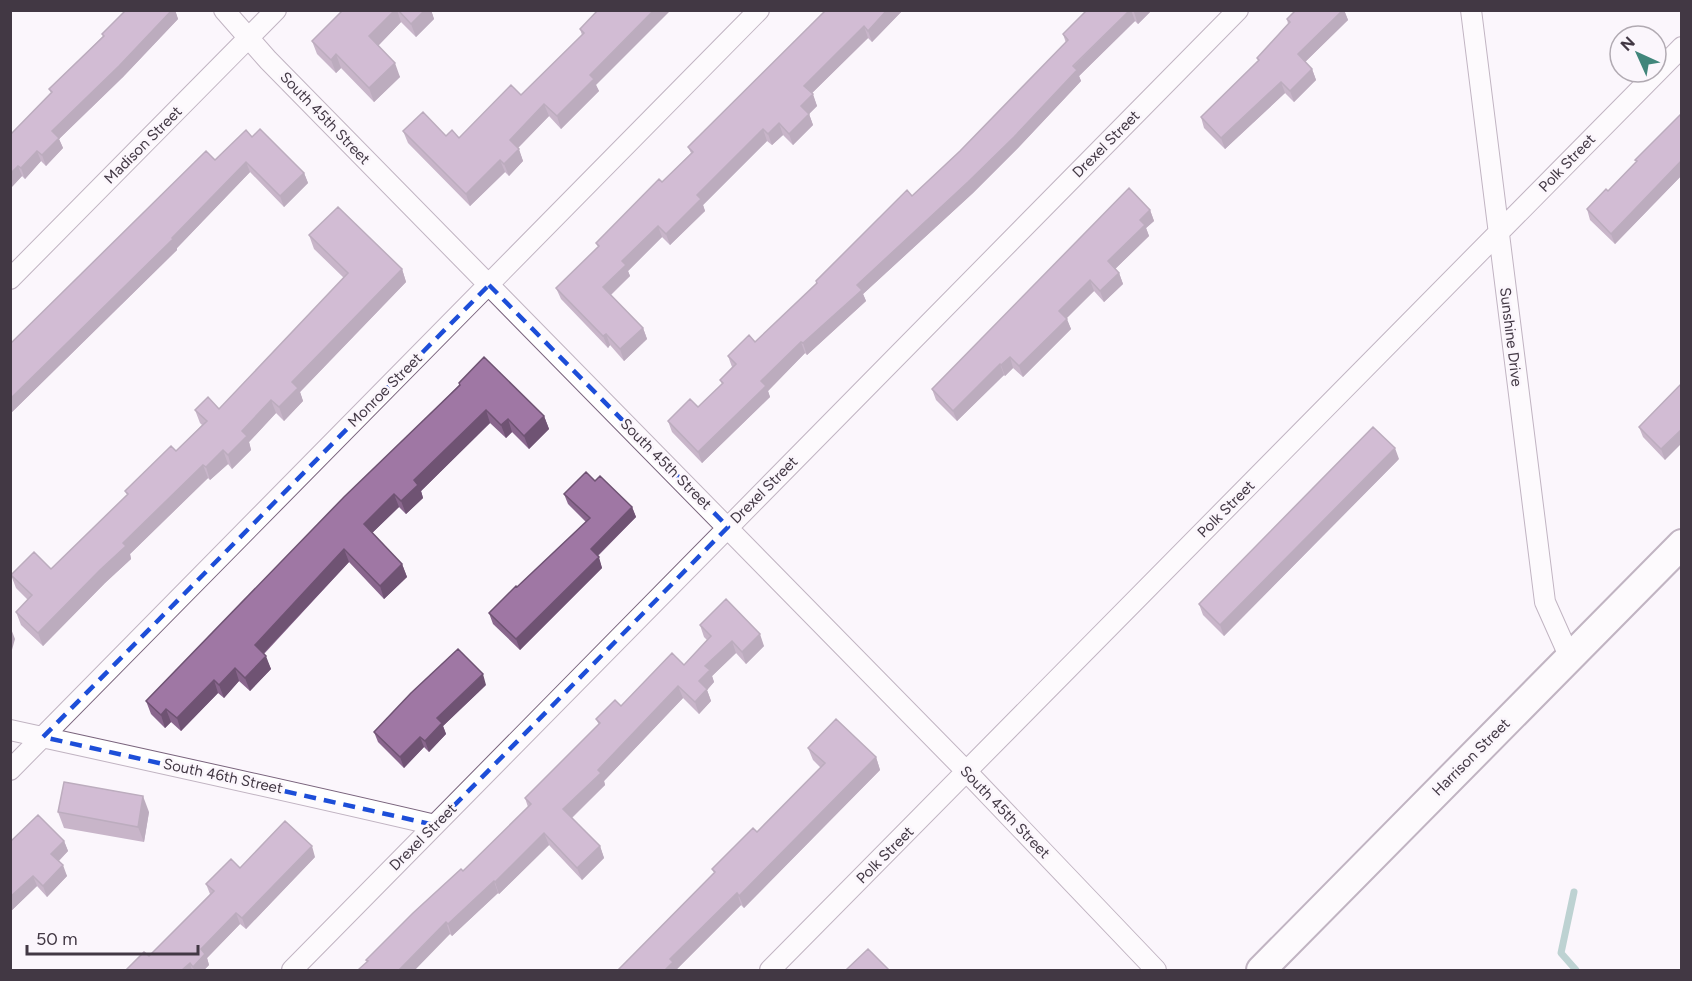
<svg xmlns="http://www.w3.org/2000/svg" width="1692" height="981" font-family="Figtree,sans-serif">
<rect width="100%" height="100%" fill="#fbf6fc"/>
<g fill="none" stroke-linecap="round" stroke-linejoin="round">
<path stroke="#72a7a0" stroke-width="7" d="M1574,892L1561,953L1576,970"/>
<g stroke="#7a647d" stroke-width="22">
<path id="street" d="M224,10L268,60L967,772L1156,970
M1471,10L1545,602L1570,658
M10,279L276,10
M10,730C152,761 294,792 435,825
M10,770L759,10
M292,970L1238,10
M770,970L1682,47"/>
</g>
<g stroke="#7a647d" stroke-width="32">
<path id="secondary" d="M1261,970L1682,544"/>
</g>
<use href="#street" stroke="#fff" stroke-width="20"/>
<use href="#secondary" stroke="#fff" stroke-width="28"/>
</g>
<path fill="#89668d" d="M126,10H175L178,19L123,77L59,139L63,148L46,166L41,161L25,179L22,176L10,189V135L51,93L49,89L103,36L102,34Z
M343,10H431L434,19L416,37L401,22L378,46L400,77L374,102L341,68L336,73L317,54L312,41Z
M598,10L596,85L599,91L561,129L549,116L518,148L523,161L509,176L505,172L470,206L408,143L403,131L446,136L459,138L521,95L582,35L580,29Z
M826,10H903L872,42L868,38L812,93L817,106L809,114L813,125L793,145L783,135L772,145L767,141L703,205L705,211L670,245L662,237L628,271L630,276L611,295L643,328L647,339L624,361L610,345L608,348L561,299L556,288L598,247L596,243L662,182L691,153L688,147Z
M1087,10H1152L1138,24L1135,21L1079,76L1081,81L1018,148L973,193L863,294L866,301L807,355L805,353L768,391L770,397L702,463L672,432L668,421L698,407L722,384L720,380L732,367L728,356L755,342L817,284L816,281L912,196L960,151L1066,43L1063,34Z
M1296,10H1344L1348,20L1305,62L1312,69L1316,80L1294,102L1285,93L1225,149L1204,128L1201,117L1258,61L1257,58L1288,24L1287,19Z
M1682,113V175L1615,244L1590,220L1587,209L1608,191L1636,162L1635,160Z
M252,137L304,173L308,183L284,207L250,172L177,248V250L10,414L215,160Z
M1150,210L1154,221L1146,228L1149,236L1115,269L1119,273L1123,284L1104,302L1094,291L1066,318L1071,329L1023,377L1013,368L1005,376L1004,375L957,421L936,400L932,389Z
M309,235L402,269L406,282L300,392L303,401L284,421L276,413L249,442L251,450L232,469L228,464L210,480L208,478L130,554L131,559L105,583L43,646L21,625L16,612L28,600L16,588L11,575L51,569L127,495L125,491L176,451L202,425L200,423L195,410L219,409L344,278L314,249Z
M459,383L544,416L549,429L529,449L512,432L506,438L490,423L421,491L423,498L406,514L399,507L372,533L402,564L407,577L384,599L349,562L264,654L271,669L250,691L239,681L224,698L218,693L181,731L171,722L165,728L151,714L146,701L459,385Z
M1682,383L1665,460L1643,437L1639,427Z
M1399,459L1224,636L1203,615L1199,604Z
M595,481L632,507L636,517L598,556L602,568L520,650L493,624L489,613L586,522L568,504L564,494Z
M700,625L764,646L746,664L736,653L712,676L714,682L707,690L711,701L699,714L683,698L604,781L605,785L572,818L600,846L604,858L582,880L549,845L499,894L498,893L452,936L450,934L367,962L366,960L463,871L528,807L525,798L599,725L596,719L621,706L684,665L707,640L704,637Z
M486,685L443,726L446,734L429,752L424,747L404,768L378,742L374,732Z
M808,748L876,757L880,770L744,908L741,905L676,970H618L714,873L712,869L757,832L821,768L813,760Z
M58,812H149L144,842L64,828Z
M64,841L68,851L59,861L67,876L47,897L37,886L10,912V842Z
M315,857L246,929L240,924L207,958L209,965L204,970H126L149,956L210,894L206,884L240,868Z"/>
<path fill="#6f5373" d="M172,10H175L178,19L123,77L59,139L63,148L46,166L42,155L52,131Z
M395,10H397L401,22L374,50L369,36Z
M425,10H431L434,19L416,37L411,24Z
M654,10H671L596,85L599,91L561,129L557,116L590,75Z
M887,10H903L872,42L868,31Z
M1130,10H1131L1135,21L1079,76L1081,81L1018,148L973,193L863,294L866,301L807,355L803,343L857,285Z
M1136,10H1152L1138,24L1134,12Z
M1343,10H1344L1348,20L1302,65L1298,54Z
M864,26L868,38L808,97L804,86Z
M336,54L341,68L336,73L331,60Z
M395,63L400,77L374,102L369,88Z
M1312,69L1316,80L1294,102L1290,91Z
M1281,82L1285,93L1225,149L1221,138Z
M813,94L817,106L809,114L813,125L793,145L789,134L801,106Z
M544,104L549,116L514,152L510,140Z
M779,123L783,135L772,145L768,134Z
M763,129L767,141L703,205L705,211L670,245L666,234L697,195Z
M519,149L523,161L509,176L504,164Z
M37,151L41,161L25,179L21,168Z
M500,160L505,172L470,206L466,194Z
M1682,160V175L1615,244L1611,234Z
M246,162L250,172L177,248V250L10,414V399L172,238Z
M18,166L22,176L10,189V174Z
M304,173L308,183L284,207L280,196Z
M1150,210L1154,221L1146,228L1149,236L1112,272L1108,261L1140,220Z
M658,226L662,237L628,271L630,276L607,298L603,287L622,261Z
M402,269L406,282L300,392L303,401L284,421L279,407L292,382Z
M1119,273L1123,284L1104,302L1100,291Z
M1090,280L1094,291L1063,322L1059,311Z
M1067,319L1071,329L1023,377L1019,366Z
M643,328L647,339L624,361L620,349Z
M606,334L610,345L608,348L603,336Z
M801,342L805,353L768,391L770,397L702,463L698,452L761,381Z
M1010,357L1013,368L1005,376L1001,365Z
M1000,364L1004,375L957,421L953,411Z
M271,400L276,413L249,442L251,450L232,469L228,455L242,431Z
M486,410L490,423L421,491L423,498L406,514L401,501L414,480Z
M544,416L549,429L529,449L524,436Z
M508,419L512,432L506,438L501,425Z
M1682,429V443L1665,460L1661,449Z
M1395,448L1399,459L1224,636L1220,625Z
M223,450L228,464L210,480L206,467Z
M203,465L208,478L130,554L131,559L105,583L43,646L38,633L123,543Z
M394,494L399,507L368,537L364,524Z
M632,507L636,517L594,559L591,549Z
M344,549L349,562L259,658L255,645Z
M599,557L602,568L520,650L516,639Z
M402,564L407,577L384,599L380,586Z
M10,626L15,639L10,657Z
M760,634L764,646L746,664L742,652Z
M732,641L736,653L712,676L714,682L707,690L711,701L699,714L695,702L699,681L705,666Z
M266,656L271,669L250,691L245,678Z
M235,668L239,681L224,698L219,685Z
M483,674L486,685L443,726L446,734L429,752L425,741L437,718Z
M214,680L218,693L181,731L177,718Z
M678,686L683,698L604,781L605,785L568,821L563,809L598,770Z
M166,709L171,722L165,728L161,715Z
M420,737L424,747L404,768L400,757Z
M876,757L880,770L744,908L739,896Z
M143,796L149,812L144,842L138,827Z
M544,833L549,845L499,894L495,882Z
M64,841L68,851L55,864L51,854Z
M312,846L315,857L246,929L242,918Z
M600,846L604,858L582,880L577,868Z
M63,865L67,876L47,897L43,886Z
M33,876L37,886L10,912V897Z
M494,881L498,893L452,936L448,924Z
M737,893L741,905L676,970H665L670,959Z
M236,913L240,924L207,958L209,965L204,970H194L193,967L201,949Z
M446,922L450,934L415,970H399Z
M190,963L192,970H182Z"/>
<path fill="#9f77a4" stroke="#6f5373" stroke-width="1.5" d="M126,10H172L119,66L52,131L59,138L42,155L37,151L21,168L18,166L10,174V135L52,92L49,89L104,36L102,34Z
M343,10H395L369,36L395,63L369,88L336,54L331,60L312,41Z
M398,10H425L411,24Z
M598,10H654L590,75L594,79L557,116L544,104L510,140L519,149L504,164L500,160L466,194L403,131L423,112L446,136L452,130L459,138L511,85L521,95L584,33L580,29Z
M826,10H887L868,31L864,26L804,86L813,94L801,106L809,114L789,134L779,123L768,134L763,129L697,195L701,199L666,234L658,226L622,261L626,265L603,287L643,328L620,349L606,334L603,336L556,288L599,246L596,243L659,179L662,182L693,152L688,147Z
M1087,10H1130L1073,66L1077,70L1014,137L968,182L857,285L862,290L803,343L801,342L761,381L766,386L698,452L668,421L690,399L698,407L723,383L720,380L736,364L728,356L749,335L755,342L817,283L816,281L907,190L912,196L960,151L1068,40L1063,34Z
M1296,10H1343L1298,54L1312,69L1290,91L1281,82L1221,138L1201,117L1259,60L1257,58L1290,22L1287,19Z
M1682,113V160L1611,234L1587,209L1606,189L1608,191L1637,161L1635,160Z
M260,129L304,173L280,196L246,162L172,238L173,239L10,399V344L206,151L215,160L246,130L252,137Z
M1129,188L1150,210L1140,220L1145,225L1108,261L1119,273L1100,291L1090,280L1059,311L1067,319L1019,366L1010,357L1001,365L1000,364L953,411L932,389Z
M338,207L402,269L292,382L298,388L279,407L271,400L242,431L247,436L228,455L223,450L206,467L203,465L123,543L126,546L100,570L38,633L16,612L32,595L11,575L34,552L51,569L128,494L125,491L171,446L176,451L207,421L195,410L208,397L219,409L348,273L309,235Z
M484,357L544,416L524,436L508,419L501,425L486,410L414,480L418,485L401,501L394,494L364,524L402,564L380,586L344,549L255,645L266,656L245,678L235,668L219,685L214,680L177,718L166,709L161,715L146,701L344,497L460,385L459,383Z
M1682,383V429L1661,449L1639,427Z
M1373,427L1395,448L1220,625L1199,604Z
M586,472L595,481L600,476L632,507L591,549L599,557L516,639L489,613L516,586L517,587L590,518L564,494Z
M726,599L760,634L742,652L732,641L705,666L710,670L699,681L707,689L695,702L678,686L598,770L601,773L563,809L600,846L577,868L544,833L495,882L494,881L448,924L446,922L399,970H358L368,961L366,960L413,913L461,869L463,871L531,804L525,798L600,723L596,719L615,700L621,706L672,653L684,665L711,636L700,625Z
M458,649L483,674L437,718L442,723L425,741L420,737L400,757L374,732L411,693Z
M836,719L876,757L739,896L737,893L670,959L673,962L665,970H618L715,872L712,869L753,828L757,832L825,763L808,748Z
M64,782L143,796L138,827L58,812Z
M38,815L64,841L51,854L63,865L43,886L33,876L10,897V842Z
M285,821L312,846L242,918L236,913L201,949L205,954L193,967L190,963L182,970H126L144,952L149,956L214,891L206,884L231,859L240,868Z
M868,949L889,970H846Z"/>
<path d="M0 0H1692V981H0ZM489,285L728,527L435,825L43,737Z" fill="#fbf6fc" fill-opacity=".55" fill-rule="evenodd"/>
<path fill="none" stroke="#1d4ed8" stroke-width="4.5" stroke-dasharray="12 8" stroke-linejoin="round" d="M489,285L728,527L435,825L43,737Z"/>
<g text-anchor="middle" stroke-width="5" stroke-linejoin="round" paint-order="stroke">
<g font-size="15" fill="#423844" stroke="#fbf6fc">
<text transform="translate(325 118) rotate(46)" y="5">South 45th Street</text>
<text transform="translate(1106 144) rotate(-45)" y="5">Drexel Street</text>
<text transform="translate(143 145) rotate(-45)" y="5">Madison Street</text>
<text transform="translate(1567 163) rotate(-46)" y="5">Polk Street</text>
<text transform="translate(1511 337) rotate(83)" y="5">Sunshine Drive</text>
<text transform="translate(385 390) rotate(-45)" y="5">Monroe Street</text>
<text transform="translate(666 464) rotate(45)" y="5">South 45th Street</text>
<text transform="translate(764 490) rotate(-45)" y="5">Drexel Street</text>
<text transform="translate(1226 509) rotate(-45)" y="5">Polk Street</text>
<text transform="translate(1471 757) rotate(-45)" y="5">Harrison Street</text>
<text transform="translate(223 776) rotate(12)" y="5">South 46th Street</text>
<text transform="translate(1005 812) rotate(46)" y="5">South 45th Street</text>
<text transform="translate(423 837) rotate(-45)" y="5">Drexel Street</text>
<text transform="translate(885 855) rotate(-45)" y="5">Polk Street</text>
</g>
</g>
<rect width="1692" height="981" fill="none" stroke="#423844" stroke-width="24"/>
<g transform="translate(1638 54) rotate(315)"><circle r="28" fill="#fbf6fc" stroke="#b1aab2" stroke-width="1.5"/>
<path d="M0-4.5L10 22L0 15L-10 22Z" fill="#41867b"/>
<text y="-9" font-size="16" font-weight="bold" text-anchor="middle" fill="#423844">N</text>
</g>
<path d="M27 945v9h171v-9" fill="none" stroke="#423844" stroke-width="3"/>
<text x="36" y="945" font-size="18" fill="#423844" stroke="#fbf6fc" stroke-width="4.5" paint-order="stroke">50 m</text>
</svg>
